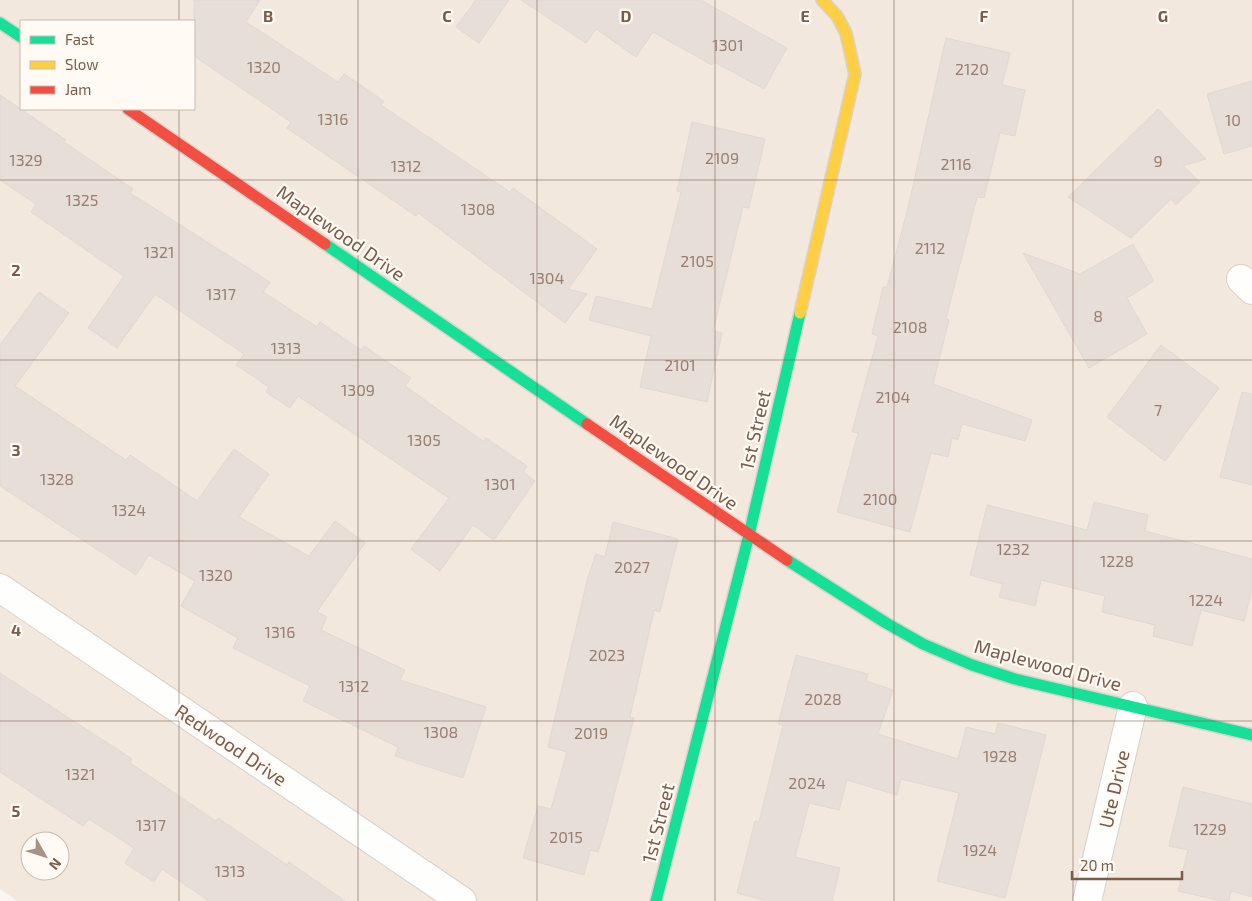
<svg xmlns="http://www.w3.org/2000/svg" width="1252" height="901" font-family="'Exo 2',sans-serif">
<rect width="100%" height="100%" fill="#f9f5f0"/>
<path fill="#f2e8de" fill-rule="evenodd" d="M0,0H1252V901H17L0,889ZM21,21H194V109H21ZM30,841H60V871H30Z"/>
<path fill="#e6ded7" stroke="#e2d8d2" d="M194,0H260L246,22L338,82L344,74L384,101L381,105L510,192L513,188L597,249L568,289L587,294L565,323L418,213L416,216L287,128L291,122L194,56Z
M476,0H509L479,43L456,27Z
M521,0H701L787,48L764,89L714,62L712,65L653,32L636,57L596,29L586,43Z
M946,38L1010,53L1002,85L1025,90L1015,136L1000,133L984,198L977,197L946,319L949,320L933,384L1032,420L1025,441L962,424L958,440L952,438L948,457L931,453L910,532L837,512L858,433L852,432L878,336L872,334L883,287H887L908,208Z
M1252,81V146L1224,154L1207,94Z
M0,95L66,140L64,142L133,189L130,193L270,282L263,292L317,327L320,322L361,350L364,346L411,378L405,386L484,442L486,438L527,466L523,472L535,481L494,540L473,525L440,571L411,549L449,498L298,396L290,408L266,392L269,387L236,365L244,354L155,294L117,348L88,328L124,276L31,212L36,204L0,180Z
M1158,109L1206,159L1183,166L1200,182L1176,205L1171,199L1131,238L1068,197Z
M692,122L765,139L749,208L743,207L713,331L722,333L707,402L640,387L651,336L589,320L596,296L652,309L681,192L677,191Z
M1133,244L1154,281L1127,298L1147,334L1089,368L1023,253L1080,274Z
M39,292L69,313L15,386L126,460L130,455L197,501L234,449L269,474L239,517L309,556L335,521L365,543L317,612L327,617L321,630L405,670L400,680L486,707L463,778L395,756L398,747L303,701L310,686L233,648L238,638L181,606L195,581L149,555L136,575L0,486V345Z
M1161,345L1219,388L1165,461L1107,417Z
M1242,392L1252,394V485L1220,477Z
M1094,502L1148,515L1145,531L1252,559V590L1244,621L1201,610L1192,646L1153,636L1155,625L1102,612L1105,596L1041,580L1035,606L999,597L1003,584L970,575L987,505L1087,530Z
M613,522L678,539L660,612L654,610L630,717L634,718L607,823L598,852L590,850L584,875L523,858L538,806L551,809L567,752L548,747L588,577L596,554L605,557Z
M796,655L868,674L866,681L893,690L878,734L958,759L966,727L995,734L998,723L1046,735L1005,898L937,881L959,793L901,779L897,795L847,780L839,810L809,803L795,857L840,868L832,901H767L737,893L755,821L759,822L783,725L778,724Z
M0,673L132,759L130,763L216,821L218,818L287,865L289,862L345,901H209L162,869L154,882L125,863L134,848L89,819L83,826L0,772Z
M1183,787L1252,804V897L1231,891L1229,901H1221L1178,891L1188,850L1169,846Z"/>
<g fill="none" stroke-linecap="round" stroke-linejoin="round">
<g stroke="#d7d1cb" stroke-width="30">
<path id="street" d="M1241,279L1252,290
M0,588L462,901
M1087,901L1133,706"/>
</g>
<g stroke="#d9d2cb" stroke-width="14">
<path id="fast" d="M0,23L21,37
M325,244L587,424
M787,560L886,623L923,644L972,665L1015,679L1252,735
M656,901L749,535L800,313"/>
</g>
<g stroke="#d9d2cb" stroke-width="14">
<path id="slow" d="M800,313L855,74L846,33L837,16L822,0"/>
</g>
<g stroke="#d9d2cb" stroke-width="14">
<path id="jam" d="M128,109L325,244
M587,424L787,560"/>
</g>
<use href="#street" stroke="#fefefd" stroke-width="28"/>
<use href="#fast" stroke="#16e098" stroke-width="11"/>
<use href="#slow" stroke="#ffcf43" stroke-width="11"/>
<use href="#jam" stroke="#f24e42" stroke-width="11"/>
</g>
<path fill="none" stroke="#7a5c4d" stroke-width="1" stroke-opacity="0.55" d="M179,0V21M358,0V901M537,0V901M715,0V901M894,0V901M1073,0V901M179,109V901M0,180H1252M0,360H1252M0,541H1252M0,721H1252"/>
<g text-anchor="middle" stroke-width="4.5" stroke-linejoin="round" paint-order="stroke">
<g font-size="16" fill="#977e72">
<text x="728" y="51">1301</text>
<text x="264" y="73">1320</text>
<text x="972" y="75">2120</text>
<text x="333" y="125">1316</text>
<text x="1233" y="126">10</text>
<text x="722" y="164">2109</text>
<text x="26" y="166">1329</text>
<text x="1158" y="167">9</text>
<text x="956" y="170">2116</text>
<text x="406" y="172">1312</text>
<text x="82" y="206">1325</text>
<text x="478" y="215">1308</text>
<text x="930" y="254">2112</text>
<text x="159" y="258">1321</text>
<text x="697" y="267">2105</text>
<text x="547" y="284">1304</text>
<text x="221" y="300">1317</text>
<text x="1098" y="322">8</text>
<text x="910" y="333">2108</text>
<text x="286" y="354">1313</text>
<text x="680" y="371">2101</text>
<text x="358" y="396">1309</text>
<text x="893" y="403">2104</text>
<text x="1158" y="416">7</text>
<text x="424" y="446">1305</text>
<text x="57" y="485">1328</text>
<text x="500" y="490">1301</text>
<text x="880" y="505">2100</text>
<text x="129" y="516">1324</text>
<text x="1013" y="555">1232</text>
<text x="1117" y="567">1228</text>
<text x="632" y="573">2027</text>
<text x="216" y="581">1320</text>
<text x="1206" y="606">1224</text>
<text x="280" y="638">1316</text>
<text x="607" y="661">2023</text>
<text x="354" y="692">1312</text>
<text x="823" y="705">2028</text>
<text x="441" y="738">1308</text>
<text x="591" y="739">2019</text>
<text x="1000" y="762">1928</text>
<text x="80" y="780">1321</text>
<text x="807" y="789">2024</text>
<text x="151" y="831">1317</text>
<text x="1210" y="835">1229</text>
<text x="566" y="843">2015</text>
<text x="980" y="856">1924</text>
<text x="230" y="877">1313</text>
</g>
<g font-size="19" fill="#7a5c4d" stroke="#fffaf3">
<text transform="translate(341 233) rotate(35)" y="7">Maplewood Drive</text>
<text transform="translate(755 430) rotate(-77)" y="7">1st Street</text>
<text transform="translate(674 462) rotate(35)" y="7">Maplewood Drive</text>
<text transform="translate(1048 665) rotate(15)" y="7">Maplewood Drive</text>
<text transform="translate(231 745) rotate(34)" y="7">Redwood Drive</text>
<text transform="translate(1114 789) rotate(-77)" y="7">Ute Drive</text>
<text transform="translate(658 823) rotate(-76)" y="7">1st Street</text>
</g>
</g>
<g font-size="16" text-anchor="middle" font-weight="bold" fill="#7a5c4d" stroke="#fffaf3" stroke-width="4.5" stroke-linejoin="round" paint-order="stroke">
<text x="268" y="22">B</text>
<text x="447" y="22">C</text>
<text x="626" y="22">D</text>
<text x="805" y="22">E</text>
<text x="984" y="22">F</text>
<text x="1163" y="22">G</text>
<text x="16" y="276">2</text>
<text x="16" y="456">3</text>
<text x="16" y="636">4</text>
<text x="16" y="817">5</text>
</g>
<rect x="20" y="20" width="175" height="90" fill="#fffaf3" stroke="#cabbb1"/>
<rect x="30" y="36" width="25" height="8" fill="#16e098" stroke="#cabbb1"/>
<text x="65" y="45" font-size="15" fill="#7a5c4d">Fast</text>
<rect x="30" y="61" width="25" height="8" fill="#ffcf43" stroke="#cabbb1"/>
<text x="65" y="70" font-size="15" fill="#7a5c4d">Slow</text>
<rect x="30" y="86" width="25" height="8" fill="#f24e42" stroke="#cabbb1"/>
<text x="65" y="95" font-size="15" fill="#7a5c4d">Jam</text>
<g transform="translate(45 856) rotate(129)"><circle r="24" fill="#fffaf3" stroke="#cabbb1"/>
<path d="M0-4L9 19L0 12L-9 19Z" fill="#a69286"/>
<text y="-8" font-size="14" font-weight="bold" text-anchor="middle" fill="#7a5c4d">N</text>
</g>
<path d="M1072 871v8h110v-8" fill="none" stroke="#7a5c4d" stroke-width="2.5"/>
<text x="1080" y="871" font-size="15" fill="#7a5c4d" stroke="#fffaf3" stroke-width="4" paint-order="stroke">20 m</text>
</svg>
